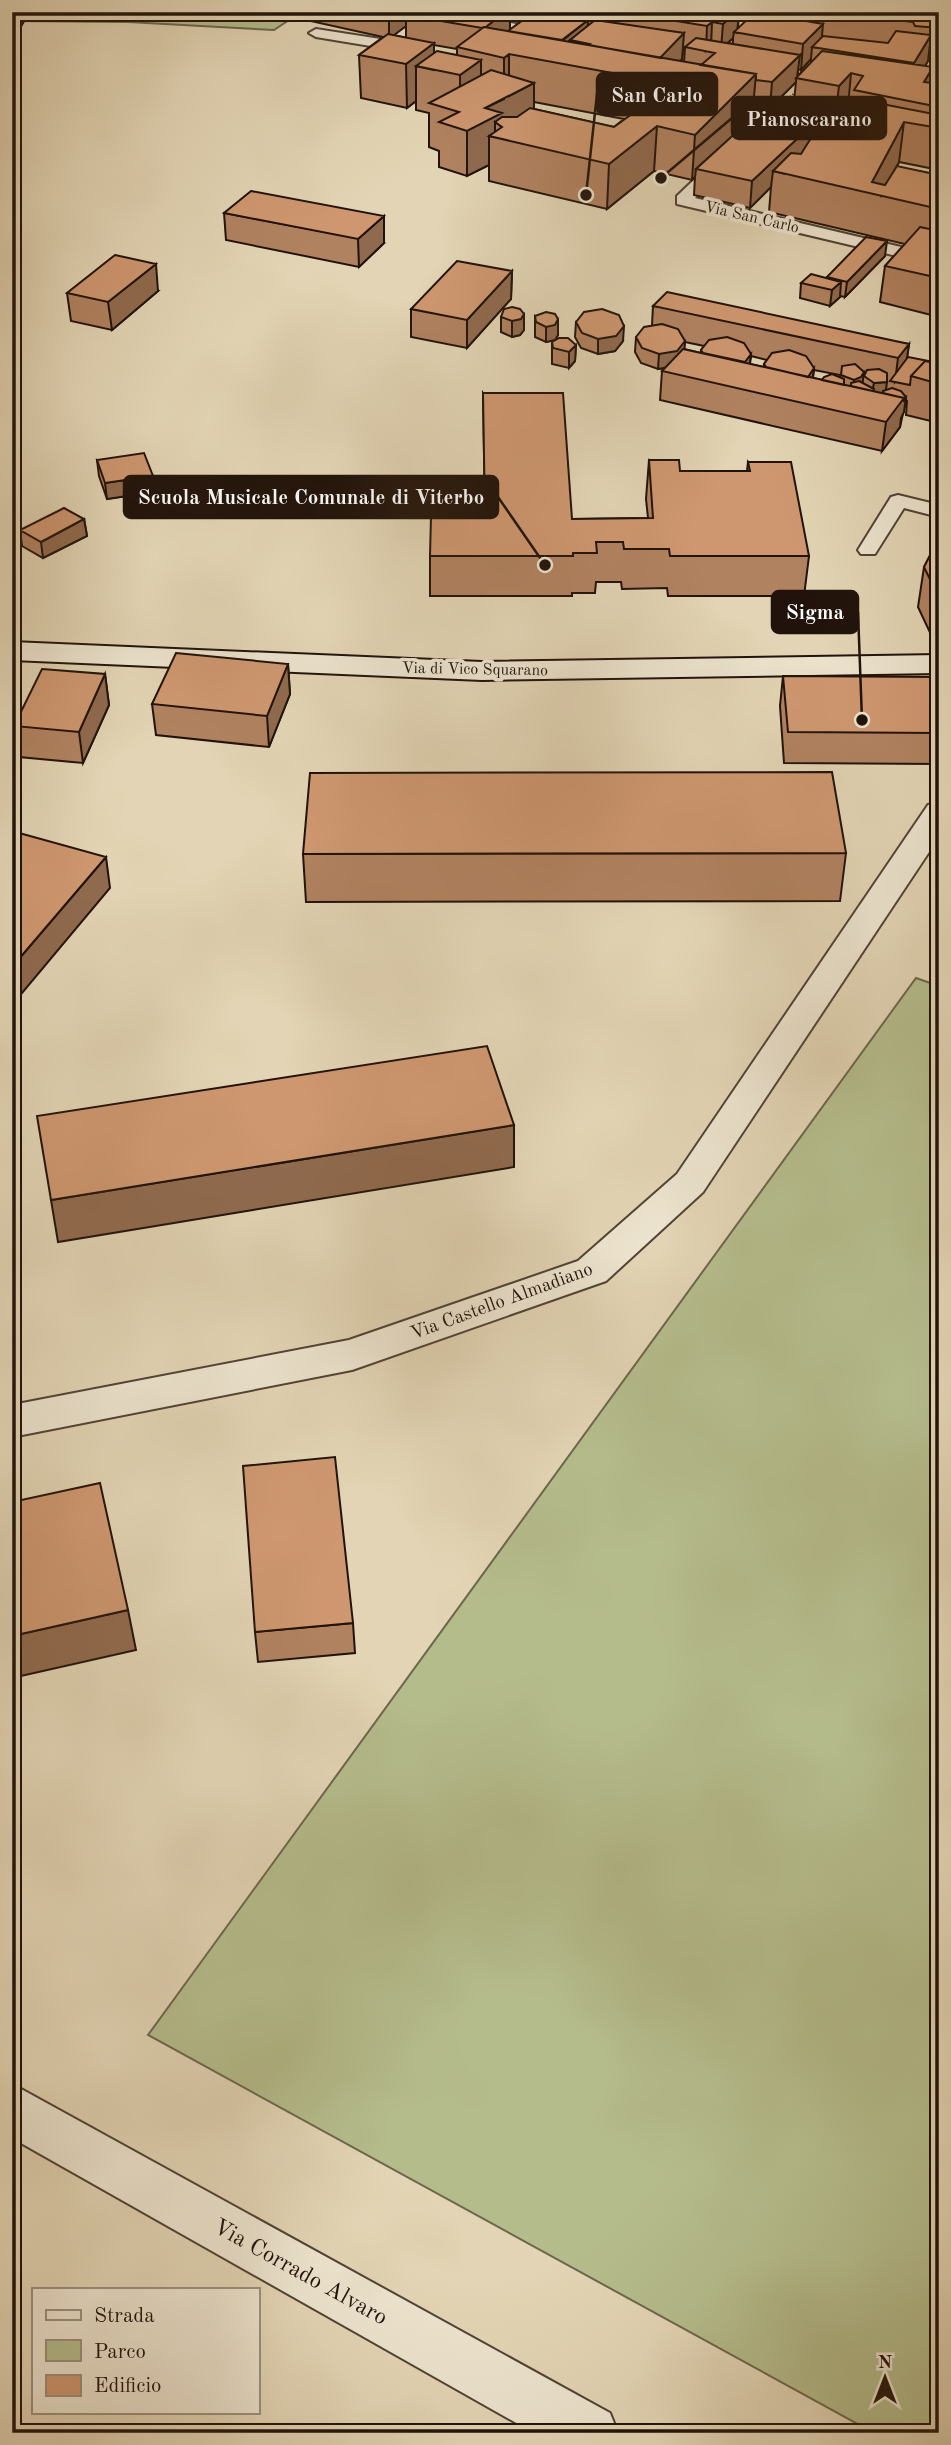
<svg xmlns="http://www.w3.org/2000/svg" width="951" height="2445" font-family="'Old Standard TT',serif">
<rect width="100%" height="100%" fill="#e2d4b4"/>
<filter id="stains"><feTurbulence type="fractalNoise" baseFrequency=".00286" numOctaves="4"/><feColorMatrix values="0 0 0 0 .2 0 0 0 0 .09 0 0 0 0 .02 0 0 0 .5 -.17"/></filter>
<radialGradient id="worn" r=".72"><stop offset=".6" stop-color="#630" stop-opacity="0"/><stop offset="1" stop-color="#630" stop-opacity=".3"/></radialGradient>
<path fill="#b5bc8c" stroke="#6b684c" stroke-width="2" d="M12,12H301L274,30L128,22L12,21Z
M916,978L939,986V2433H874L148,2035Z"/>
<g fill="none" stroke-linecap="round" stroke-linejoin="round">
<g stroke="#514335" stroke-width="4">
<path id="lane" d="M422,12H450L549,30L556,34L549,38L433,18L402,43L414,48L407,52L316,37L309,33L316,29L387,40Z
M892,48L939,52V61L887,55L885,52Z
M723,156L731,161L695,198L939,256V266L677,204V196L717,158Z
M898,495L939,505V517L904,508L875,554H861L858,550L891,497Z"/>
</g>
<g stroke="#514335" stroke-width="4">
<path id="street" d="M939,802V837L703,1192L606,1281L352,1370L12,1437V1405L349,1340L578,1261L677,1174L928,805Z
M12,2084L610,2413L618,2433H534L12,2138Z"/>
</g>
<g stroke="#21130b" stroke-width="4">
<path id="secondary" d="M12,642L482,662L939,655V673L482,680L12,660Z"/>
</g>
<path stroke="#21130b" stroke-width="2.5" stroke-dasharray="1 2" stroke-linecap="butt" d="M784,103L798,90"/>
<use href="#lane" fill="#ece3ce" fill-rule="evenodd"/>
<use href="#street" fill="#ece3ce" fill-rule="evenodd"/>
<use href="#secondary" fill="#ece3ce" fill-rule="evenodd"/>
</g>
<path fill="#b18260" stroke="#21130b" stroke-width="2" fill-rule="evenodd" d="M12,12H23L24,21L20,28H12Z
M306,12H514L510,16V30L533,12H739L738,29L780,16V12H939V54L929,53L928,61L925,66L931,83L939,84V170L899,162L897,167L939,175V317L880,302L885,266L905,244L769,212L771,187L750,208L694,195L695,177L692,180L654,171L607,209L489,181V165L467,176L439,167V151L429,147V113L416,110V101L407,108L361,98L359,55L383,37L306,20ZM406,26V38L393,35ZM733,38V44L728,43ZM434,45L457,49V55L434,53ZM683,48H685L684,62L680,61L682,59ZM811,59V63L798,76V69L801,70ZM796,82L794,101L779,99ZM534,102L624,119L614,127L534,109ZM753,105L763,107L753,117Z
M224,213L384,243L359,267L226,240Z
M885,256L845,297L840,296V297L830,306L800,298L801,283L826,278L827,277Z
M512,271L511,299L467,348L411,337V309Z
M158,291L112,330L71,321L67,293Z
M653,306L909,344L907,358L939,363V423L906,415L907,401L906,400L900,427L882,451L660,400L662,371L665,368L658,369L641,363L635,352L636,337L652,325ZM685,342L704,346L701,350V353L684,349ZM751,356L767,360L764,364V367L750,364ZM814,370L840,375V378L822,380L813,378Z
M524,314V330L520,335L512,337L501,332V317Z
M535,316L558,335L555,340L546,342L535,337Z
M576,322L623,341L615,351L598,354L581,348L575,337Z
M552,342L576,345L575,361L569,368L552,364Z
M483,393L572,519L648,518L646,499L649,460L680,471H747L748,462L809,556L804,596H668L667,588L622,589L621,582H596L595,593H572V596H430V556L485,516Z
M97,460L154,492L107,499L99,476Z
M84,519L87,536L43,558L22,546L20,530Z
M939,538V641H934L918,607L924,567Z
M288,664L290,694L269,747L156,735L152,704Z
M105,674L109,705L83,763L19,757L14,726Z
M783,676L939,677V764L784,763L780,706Z
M846,853L840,901L306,902L303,854Z
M353,1623L355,1653L258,1662L255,1632Z"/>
<path fill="#906a4e" stroke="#21130b" stroke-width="2" d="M19,12H23L24,21L20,28L18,15Z
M390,12H413L406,15V26L389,39V14Z
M504,12H514L510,16V33L485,28Z
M576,12H586V17L571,30V16Z
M736,12H739L737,33L734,32L733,38L721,49L723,24Z
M812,12H814L812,35L823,24L821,48L812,47L811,59L801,70L803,44L807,40L809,15Z
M588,20L587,44L570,40V59L557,45Z
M712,22L711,47L706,51L707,26Z
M684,33L682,59L660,82L658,59Z
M931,35L928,61L911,89L914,63Z
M434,43V70L416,66V101L407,108L406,64Z
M509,54V96L534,83V128L502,127L495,122V137L489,136V165L467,176V131L485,108L504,99V58Z
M800,55L797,78H796V82L770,108L772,82Z
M481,60V104L460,119V75Z
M933,67L929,101L924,82Z
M851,73L848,107L835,120L839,86Z
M756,74L752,119L696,169L695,177L692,180L695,135Z
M830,108L827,134L785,174L773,171L771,187L750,208L752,181Z
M904,122L899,162L881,196L872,182Z
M657,126L654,171L607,209L609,164Z
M384,216V243L359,267L358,239Z
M887,241L885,256L845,297L847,282Z
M156,264L158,291L112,330L108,302Z
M512,271L511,299L467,348V320Z
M841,282L840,297L830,306L832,290Z
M524,314V330L520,335L512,337V321Z
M558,319V335L555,340L546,342V327Z
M624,326L623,341L615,351L598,354V339Z
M685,341L684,356L676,366L658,369L659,354Z
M909,344L905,372L895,382L898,358Z
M576,345L575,361L569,368V352Z
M751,354L749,369L725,383Z
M814,368L812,383L787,397Z
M864,372L862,387L852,392L854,380Z
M887,382L885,397L882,398L872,392L874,383Z
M906,397L904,412L901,418L900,427L882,451L886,422L896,405Z
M153,476L154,492L107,499L105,483Z
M84,519L87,536L43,558L41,542Z
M939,610V641H934Z
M288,664L290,694L269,747L267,716Z
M105,674L109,705L83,763L79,732Z
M106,857L110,888L12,1005V967Z
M514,1125V1167L58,1242L51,1200Z
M128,1610L136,1650L12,1678V1636Z"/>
<path fill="#ce9770" stroke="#21130b" stroke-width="2" d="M409,12H504L486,27H484L482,28L406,15Z
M534,12H548L588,20L562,40L508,31Z
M550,12H576L571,16Z
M620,12H736L723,24L712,22L707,26Z
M755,12L823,24L803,44L734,32Z
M790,12H812L809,15Z
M830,12H939V28L915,26L913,22Z
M595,20L684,33L660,58L589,45L590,44L570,40Z
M484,27L756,74L695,135L657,126L609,164L489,136L502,127L495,122L502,117H517L530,108L614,127L673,84L509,54L504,58L457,47Z
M896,31L931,35L914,63L812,47L823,36L888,43Z
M388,34L434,43L406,64L359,55Z
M696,38L800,55L772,82L756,80V74L701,65L715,53L685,47Z
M437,51L481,60L460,75L416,66Z
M822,51L933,67L924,82L939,84V107L854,90L863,76L851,73L839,86L796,78Z
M491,70L534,83L485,108L502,113L467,131L439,122L459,112L429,103Z
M774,98L830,108L752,181L696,169Z
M851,98L939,115V128L904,122L872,182L885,185L897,166L939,175V209L773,171L791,153L801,154L823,119L833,120Z
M251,191L384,216L358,239L224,213Z
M920,227L939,231V278L885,266Z
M866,237L887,241L847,282L827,277Z
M115,255L156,264L108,302L67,293Z
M457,261L512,271L467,320L411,309Z
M811,274L841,282L832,290L801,283Z
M667,292L909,344L898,358L653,306Z
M512,307L520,309L524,314L521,319L512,321L501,317L504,309Z
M602,309L619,315L624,326L616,336L598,339L582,333L576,322L584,312Z
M546,312L555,314L558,319L555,325L546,327L536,322L535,316Z
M662,324L678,329L685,341L677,351L659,354L642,348L636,337L644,327Z
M727,337L744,343L751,354L745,362L703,353L701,350L709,340Z
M559,338H568L576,345L569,352L553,348L552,342Z
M683,349L904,398L886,422L662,371Z
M789,350L806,356L814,368L808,377L766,367L764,364L772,353Z
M908,357L939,363V364L925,361L911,376L910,385L890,381Z
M925,361L939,364V384L911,376Z
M855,364L864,372L861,377L854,380L841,375L842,366Z
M879,369L887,373V382L874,383L864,376L867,370Z
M832,374L844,379V385L822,380L824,377Z
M859,381L874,389L873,391L851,386V383Z
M892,388L901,391L906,397L904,402V398L883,393V391Z
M483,393H563L572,519L653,518L649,460H679L680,471H750L748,462H791L809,556H670L669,549H624L623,542H596L597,553H573V556H430L431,516H485Z
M144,453L153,476L105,483L97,460Z
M64,508L84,519L41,542L20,530Z
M939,538V598L924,567Z
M176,653L288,664L267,716L152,704Z
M42,669L105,674L79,732L14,726Z
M783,676L939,677V733L788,732Z
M832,772L846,853L303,854L310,773Z
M12,831L106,857L12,967Z
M487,1046L514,1125L51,1200L37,1116Z
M335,1457L353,1623L255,1632L243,1466Z
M100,1483L128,1610L12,1636V1502Z"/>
<g text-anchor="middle" stroke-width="7" stroke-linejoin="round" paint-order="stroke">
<g font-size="16" fill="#21130b" stroke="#ece3ce">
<text transform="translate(752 216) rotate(13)" y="6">Via San Carlo</text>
<text transform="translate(475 668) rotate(1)" y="6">Via di Vico Squarano</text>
</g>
<g font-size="19" fill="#21130b" stroke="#ece3ce">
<text transform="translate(501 1300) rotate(-20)" y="7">Via Castello Almadiano</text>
</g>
<g font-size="23" fill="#21130b" stroke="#ece3ce">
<text transform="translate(301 2271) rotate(29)" y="8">Via Corrado Alvaro</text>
</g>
</g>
<path fill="none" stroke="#21130b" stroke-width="2.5" d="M586 195L597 94M661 178L732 118M545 565L498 497M862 720L858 612"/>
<g fill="#21130b" stroke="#ece3ce" stroke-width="2.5">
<circle cx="586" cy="195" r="7"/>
<circle cx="661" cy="178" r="7"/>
<circle cx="545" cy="565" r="7"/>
<circle cx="862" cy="720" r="7"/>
</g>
<g fill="#21130b" stroke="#21130b" stroke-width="2.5">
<rect x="597" y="73" width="120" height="42" rx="7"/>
<rect x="732" y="97" width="154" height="42" rx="7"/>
<rect x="124" y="476" width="374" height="42" rx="7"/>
<rect x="772" y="591" width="86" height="42" rx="7"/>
</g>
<g font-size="21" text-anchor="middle" font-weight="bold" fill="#fff">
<text x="657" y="102">San Carlo</text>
<text x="809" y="126">Pianoscarano</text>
<text x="311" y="504">Scuola Musicale Comunale di Viterbo</text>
<text x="815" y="619">Sigma</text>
</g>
<rect width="951" height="2445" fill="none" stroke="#e2d4b4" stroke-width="42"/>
<rect x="14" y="14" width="923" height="2417" fill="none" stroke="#21130b" stroke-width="3.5"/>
<rect x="21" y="21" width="909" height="2403" fill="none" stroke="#21130b" stroke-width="2"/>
<rect x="32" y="2288" width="228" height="126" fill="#ece3ce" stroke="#9b9080" stroke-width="2"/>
<rect x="46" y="2310" width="35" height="10" fill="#ece3ce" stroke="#9b9080" stroke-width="2"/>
<text x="94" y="2322" font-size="21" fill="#21130b">Strada</text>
<rect x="46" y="2340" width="35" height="21" fill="#b5bc8c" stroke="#9b9080" stroke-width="2"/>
<text x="94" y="2358" font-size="21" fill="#21130b">Parco</text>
<rect x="46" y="2375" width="35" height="21" fill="#ce9770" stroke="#9b9080" stroke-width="2"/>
<text x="94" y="2392" font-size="21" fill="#21130b">Edificio</text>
<g transform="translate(885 2378)" stroke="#ece3ce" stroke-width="5" paint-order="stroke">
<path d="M0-5L12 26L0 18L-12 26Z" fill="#21130b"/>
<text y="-10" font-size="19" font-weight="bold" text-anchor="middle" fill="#21130b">N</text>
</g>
<rect width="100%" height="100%" filter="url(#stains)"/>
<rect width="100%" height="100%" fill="url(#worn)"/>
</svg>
